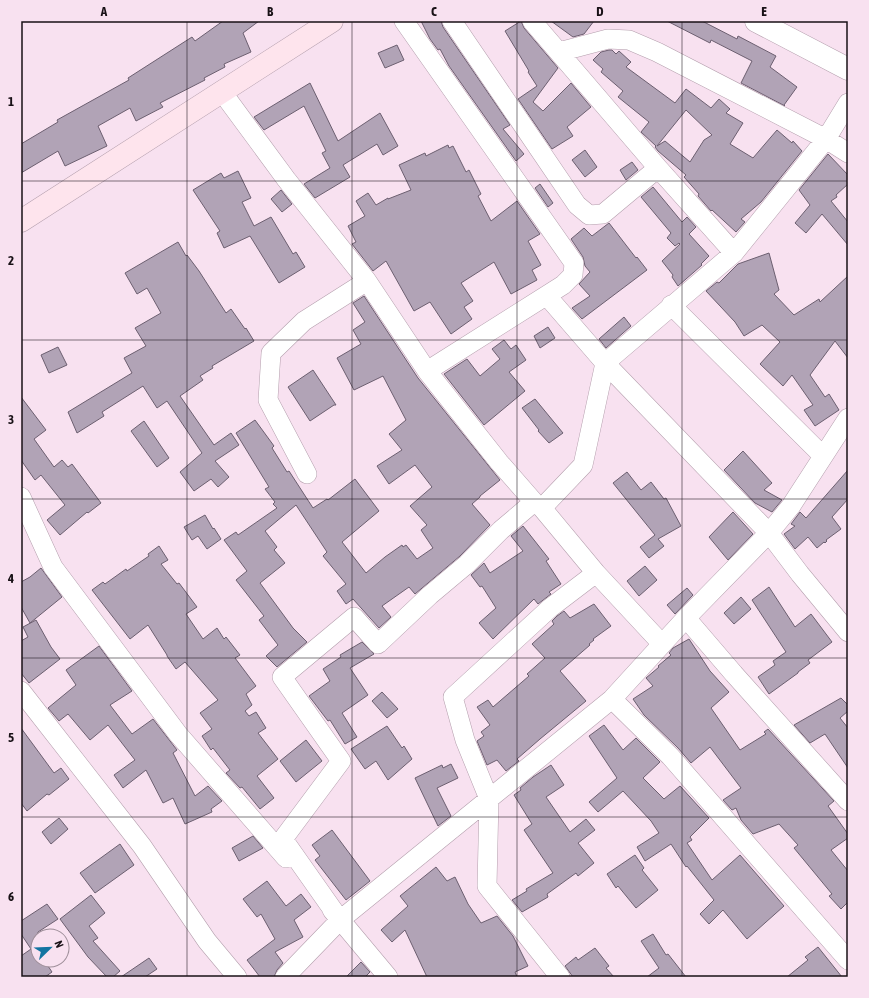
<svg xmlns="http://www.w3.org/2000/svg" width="869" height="998" font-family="'Asap Condensed',sans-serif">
<rect width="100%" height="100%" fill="#f8e1f0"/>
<path fill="#b1a3b6" stroke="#6c5f70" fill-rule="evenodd" d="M223,21H259L243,33L251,52L224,64L225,67L204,78L205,80L160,103L163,107L136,121L130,108L98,126L107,146L65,166L58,151L21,173V144L58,122L57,120L129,80L128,78L192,37L195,41Z
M421,21H441L443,27L510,125L503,129L524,154L516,161L449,66L440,49L438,50L430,39Z
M521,21L524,28L558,68L533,102L543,111L571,83L591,107L567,127L573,136L552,149L518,99L537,86L528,72L529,71L505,31Z
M551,21H594L584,34L573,37Z
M667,21H702L737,39L738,36L776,56L770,67L797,87L784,105L785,106L741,83L752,61L711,40L710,43Z
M397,45L404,60L385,68L378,53Z
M609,50H612L616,54L619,51L631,62L626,67L675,103L686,89L711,108L719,99L730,109L726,113L743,123L730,144L753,158L777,130L792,143L793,141L802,151L761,202L741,219L745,222L736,232L712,210L711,211L698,196L699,194L684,177L686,175L658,151L655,147L656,146L641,132L649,122L618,97L623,91L601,72L603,69L593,60L601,52ZM686,110L712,135L704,140L690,162L665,141L657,146Z
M310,83L338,141L380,113L398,146L383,155L377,144L343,165L350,177L315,198L304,184L330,168L322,153L326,151L304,106L264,130L254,117Z
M448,145L449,148L453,146L466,172L469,170L481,194L478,196L491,221L517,201L540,234L528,241L541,265L532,270L537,280L511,294L494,262L461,283L473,301L464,307L472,319L451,334L430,302L414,311L386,261L373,271L352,244L356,242L348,226L365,216L356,201L368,193L376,205L388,198V199L411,190L399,165L425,153L426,156Z
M585,150L597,167L585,177L572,160Z
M828,154L848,175V184L836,195L837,197L831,201L848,222V245L822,214L806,233L795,223L810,205L799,190Z
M632,162L638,170L626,180L620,170Z
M238,171L251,198L242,202L254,226L271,217L293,254L296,252L305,267L279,283L250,236L224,248L217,233L220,231L193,190L221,173L224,178Z
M540,184L553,203L548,207L535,188Z
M653,187L682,222L687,217L696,227L689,234L709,256L701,264L702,265L678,286L672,277L673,275L662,261L680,244L679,243L675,246L667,238L671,233L641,197Z
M281,190L292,204L282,212L271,199Z
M609,223L636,258L637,257L647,270L582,319L572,308L590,296L579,284L590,272L585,266L583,257L571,239L584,228L592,236Z
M178,242L186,256L187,255L199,271L226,313L231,309L245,329L246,328L254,341L212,366L213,368L200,376L203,380L180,396L214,445L231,433L239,445L215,461L229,477L218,487L211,479L194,491L180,472L202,453L167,401L157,408L143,386L102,412L104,416L77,433L68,412L132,373L124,358L146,346L135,328L161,313L147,288L137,294L125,273Z
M769,253L779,290L774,294L794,315L819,299L820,302L848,276V358L835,341L810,375L825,397L829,394L839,410L815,426L804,410L813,405L792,375L783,386L760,364L780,342L762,325L744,336L735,322L706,291L717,282L719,283L738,264Z
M364,296L418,378L500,480L480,496V497L472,504L490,525L460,556L415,594L409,587L382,606L391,617L379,628L353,599L346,604L337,591L346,584L323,556L327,552L296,505L265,531L277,547L274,550L285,563L260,583L293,628L307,642L277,667L266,656L278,645L259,620L264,616L236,580L247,571L224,540L236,532L238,535L277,508L273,504L275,502L265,489L269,487L236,433L255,420L274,446L272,448L287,472L289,471L313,508L327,499L328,500L355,479L379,511L342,542L366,573L385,557L402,545L403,547L406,545L417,559L433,548L421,530L427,525L410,506L432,487L415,465L389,484L377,466L402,450L389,434L406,420L383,376L354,390L337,358L361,344L353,330L365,322L353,303Z
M624,317L631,326L606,348L599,339Z
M548,327L555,338L540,348L534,336Z
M504,340L511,349L516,345L526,360L509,372L525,391L484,425L444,374L467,359L480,376L500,359L492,349Z
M58,347L67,365L49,373L41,355Z
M313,370L336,405H334L310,421L288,387Z
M21,397L46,430L34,439L54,467L62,460L68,467L72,464L101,503L88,513L87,512L60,535L47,520L65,505L41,475L35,480L21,460Z
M535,399L563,433L549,443L538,431L539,430L522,408Z
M144,421L169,458L157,467L131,431Z
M743,451L772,483L764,490L782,500L772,512L755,503L724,470Z
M848,470V499L832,517L841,529L826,540L827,541L825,543L824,542L817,548L808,537L795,549L784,534L795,526L791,524L800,512L806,518Z
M627,472L641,490L651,482L664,499L666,498L681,526L658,539L664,546L649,558L640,547L655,535L613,483Z
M733,512L753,534L728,560L709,537Z
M205,515L213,529L214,528L221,539L207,549L198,536L192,540L184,527Z
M523,526L549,559L546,561L561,584L549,592L551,594L538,604L534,599L493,639L479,623L496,608L482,586L480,587L471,575L484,563L490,573L523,551L511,536Z
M159,546L168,560L161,564L177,584L179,583L197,607L186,614L203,639L217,628L224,639L226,637L240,655L235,658L256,686L246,694L252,705L245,711L249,716L256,712L266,728L258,733L278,759L257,776L274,798L260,809L242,787L240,788L226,773L230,770L213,748L211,750L202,736L212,729L200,713L218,700L185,662L176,669L167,656V655L148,625L130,639L92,590L103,582L105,584L126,569L127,571L149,556L148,554Z
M645,566L657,580L639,596L627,581Z
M41,568L62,597L30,623L21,607V582L30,577Z
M769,587L795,627L811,614L832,642L808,660L810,663L798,672V673L769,694L758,677L775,665L773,661L786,652L752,600Z
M687,588L693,595L675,614L667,605Z
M741,597L751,609L734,624L724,613Z
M594,604L611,626L593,639L594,640L589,644L590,645L560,671L586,701L540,739L517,759L519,761L506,771L497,760L487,765L477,741L484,736L481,732L490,725L477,707L488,700L493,707L529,676L527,674L545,658L532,644L554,624L552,621L557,616L564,611L570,618Z
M36,620L51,647L60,659L29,683L21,673V641L28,637L23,627Z
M689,639L710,671L729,692L711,708L740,750L766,734L764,732L768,729L834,801L828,806L848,834V838L831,850L848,871V902L841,909L829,896L832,894L794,848L798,845L779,824L753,834L741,820L736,808L732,810L723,800L741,788L710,747L691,763L678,748L644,715L633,699L653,686L646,678L659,667L658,666L671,655L669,653L673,648Z
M362,642L374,654L350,668L368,695L342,713L357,737L345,744L330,720L328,721L309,696L330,681L323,669L341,657L340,655Z
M99,646L132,691L110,705L132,734L153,719L177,750L173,753L195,796L208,786L222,801L211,809L212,812L185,824L173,798L163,803L146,770L123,788L114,775L135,760L108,725L90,740L68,714L59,721L48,708L76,685L66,670Z
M382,692L398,709L387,718L372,701Z
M841,698L848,705V711L840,718L848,728V768L825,734L810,743L794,725Z
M604,725L623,750L636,738L660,762L643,778L664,799L680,786L709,818L690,837L692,840L687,843L712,880L740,855L784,906L747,939L723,910L709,924L700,914L714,900L687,866L686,867L671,844L645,861L637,847L659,833L651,821L623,791L598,812L589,802L617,778L589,736Z
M387,726L402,748L404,746L412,759L388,780L376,761L365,769L351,749Z
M21,728L54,773L61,768L69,779L49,795L47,794L27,811L21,803Z
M306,740L322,761L296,782L280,761Z
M451,764L458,778L437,788L451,816L438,826L415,778L442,765L443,768Z
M551,765L564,785L546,797L570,832L586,819L595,830L578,843L594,863L578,876L576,873L547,894L548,897L522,912L512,900L527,891L526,889L553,873L524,830L532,824L514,795L521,790L520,788L533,777Z
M59,818L68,829L51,844L42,832Z
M332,830L370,881L346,900L315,860L320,856L312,845Z
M253,836L263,848L239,861L232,848Z
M120,844L134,865L95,893L80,873Z
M635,855L644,868L642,870L658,890L636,908L618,886L616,888L607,874Z
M436,867L447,881L455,877L468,904L481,923L497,916L513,936L528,966L515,972L517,977H427L405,930L392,942L381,930L408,906L400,896Z
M267,881L286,906L301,894L311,907L294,920L303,937L275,952L283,963L277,970L274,977H260L247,960L275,939L261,914L257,917L243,899Z
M91,895L105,913L89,926L98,938L93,941L120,971L113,977H107L88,957L60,919Z
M47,904L58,919L38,932V960H44L52,972L45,977H21V956L31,949L21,934V921Z
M653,934L666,955L668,954L686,977H647L659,968L641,941Z
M818,947L842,977H787L808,960L805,957Z
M595,948L609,966L606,968L614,977H573L565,966L576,957L578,960Z
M149,958L157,969L145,977H121Z
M361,962L370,972L365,977H346Z"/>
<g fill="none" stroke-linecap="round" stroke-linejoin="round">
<g stroke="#b49fad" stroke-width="20">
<path id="minor" d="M404,21L574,263L573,275L563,285L427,371
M452,21L577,205L589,215L603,214L658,168
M532,21L658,168L734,253
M559,52L608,39L629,40L657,52L826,139L848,153
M222,92L286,179L367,281L304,321L271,353L268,400L307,474
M367,281L427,371L499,462L534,502L542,508L596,573L662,644
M547,296L605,363L769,533L800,574L848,632
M671,305L823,456
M21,497L53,567L178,734L286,858
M542,508L583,465L605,363L734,253L826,139L848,103
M686,618L734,674L848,801
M21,691L142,846L207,941L237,977
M612,699L670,756L848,960
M332,910L388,977
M340,920L283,839L341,761L282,677L354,617L378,644L430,595L467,564L501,530L534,502
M285,977L340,920L612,699L686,618L769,533L791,506L848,418
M560,977L487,886L489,799L465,740L453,697L550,608L596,573"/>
</g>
<g stroke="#b49fad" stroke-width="23">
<path id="tertiary" d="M756,21L848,69"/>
</g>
<g stroke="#b49fad" stroke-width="23">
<path id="secondary" d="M21,221L332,21"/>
</g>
<use href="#minor" stroke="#fff" stroke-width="19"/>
<use href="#tertiary" stroke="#fff" stroke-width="22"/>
<use href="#secondary" stroke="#fee4ed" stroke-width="22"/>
</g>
<path fill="none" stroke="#181116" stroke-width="1" stroke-opacity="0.55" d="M187,21V977M352,21V977M517,21V977M682,21V977M21,181H848M21,340H848M21,499H848M21,658H848M21,817H848"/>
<rect width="869" height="998" fill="none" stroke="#f8e1f0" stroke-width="44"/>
<g transform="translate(50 948) rotate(67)"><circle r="19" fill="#f8e1f0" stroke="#9e8e99"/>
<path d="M0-3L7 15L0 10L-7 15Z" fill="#1374a1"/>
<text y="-6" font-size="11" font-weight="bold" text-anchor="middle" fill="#181116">N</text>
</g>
<rect x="22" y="22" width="825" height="954" fill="none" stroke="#181116" stroke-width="1.5"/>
<g font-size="13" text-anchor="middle" font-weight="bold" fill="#181116">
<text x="104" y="16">A</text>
<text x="270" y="16">B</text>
<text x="434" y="16">C</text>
<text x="600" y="16">D</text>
<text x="764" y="16">E</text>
<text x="11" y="106">1</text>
<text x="11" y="265">2</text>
<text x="11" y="424">3</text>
<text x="11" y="583">4</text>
<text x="11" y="742">5</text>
<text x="11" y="901">6</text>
</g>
</svg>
